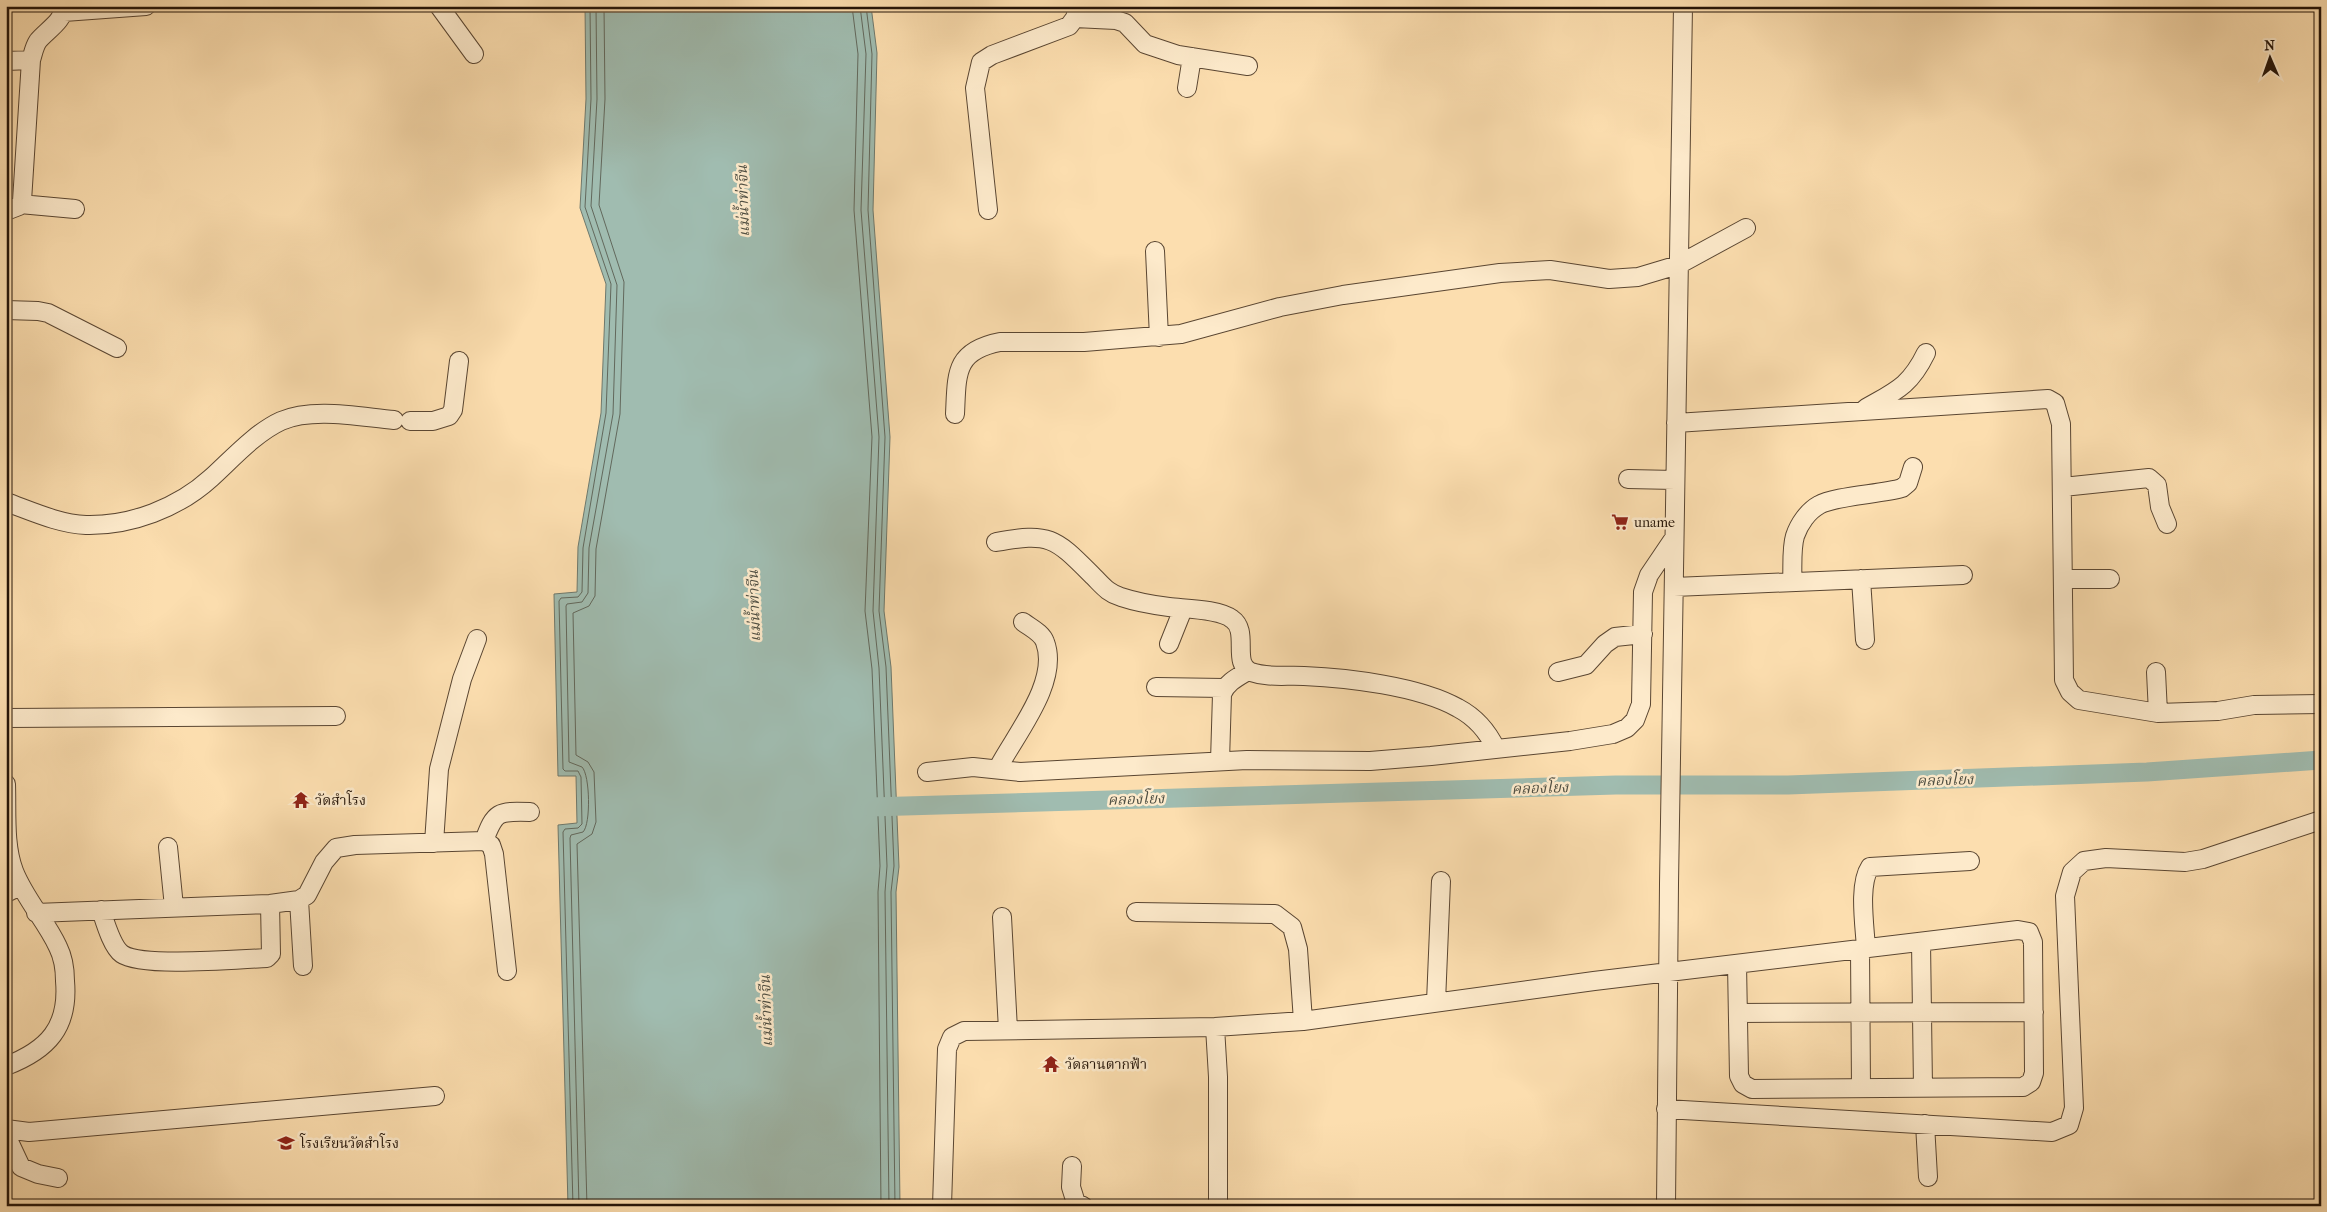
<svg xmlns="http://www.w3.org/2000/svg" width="2327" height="1212" font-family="'IM FELL French Canon','Noto Serif Thai',serif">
<rect width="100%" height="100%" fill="#fcdeaf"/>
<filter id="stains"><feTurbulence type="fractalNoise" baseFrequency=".004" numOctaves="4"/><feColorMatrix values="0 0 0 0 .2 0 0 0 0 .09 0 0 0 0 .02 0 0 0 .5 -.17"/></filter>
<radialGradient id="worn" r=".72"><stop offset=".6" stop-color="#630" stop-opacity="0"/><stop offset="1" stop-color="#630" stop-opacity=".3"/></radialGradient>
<path fill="#a0bcb0" stroke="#6e796d" d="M585,6H871L877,53L873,210L890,437L884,611L891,667L899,867L896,892L900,1206H568L558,825L577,823L576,776H558L554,594L577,592L578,547L601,413L606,284L580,208L586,99Z"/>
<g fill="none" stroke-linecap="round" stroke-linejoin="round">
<path stroke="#62685c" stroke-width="1" d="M852,6L858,54L854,210L872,437L865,611L872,669L880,866L878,892L881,1206
M860,6L866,54L861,210L879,437L873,611L879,668L887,866L885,892L889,1206
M866,6L872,54L868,210L885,437L879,611L886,667L894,866L891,892L895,1206
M573,1206L563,832L565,829L578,828L582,824L581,777L578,771H565L563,769L559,601L561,598L578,597L582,592L583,548L606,413L611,284L585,207L591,99L590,6
M579,1206L570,838L571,835L583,832C591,824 590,775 582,767L569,762L566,606L567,604L582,602L588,593L589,548L613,414L617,285L591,206L597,99L596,6
M587,1206L577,844L592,834L596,822L594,772L588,762L576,755L573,613L589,606L595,596L596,549L620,414L624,282L599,205L605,99L604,6"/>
<path stroke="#a0bcb0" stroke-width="19" d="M870,807L1616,785H1788L2147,772L2321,760"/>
<g stroke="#5a4632" stroke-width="20">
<path id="minor" d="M439,6L474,54
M64,12L146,6
M1075,18L1116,20L1125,23L1145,44L1178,55L1248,66
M6,61L31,60
M1187,88L1192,57
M20,204L75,209
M988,210L975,88L981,62L992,55L1069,26L1075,18L1078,6
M6,211L19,206L22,201L31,60C33,54 34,47 38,41C47,30 64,21 64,6
M1155,251L1159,337
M6,310L38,311L48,313L117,348
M1866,408C1896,391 1910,386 1926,353
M955,414C957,374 954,351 1000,342H1084L1181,334L1280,307L1343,295L1500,273L1550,270L1609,279L1638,277L1678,265L1746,228
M410,421H433L449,416L453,410L459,361
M1676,423L2048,399L2055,403L2061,424L2064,680L2070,692L2079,700L2158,713L2218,711L2254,705L2321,704
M1628,479L1675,480
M2063,487L2149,478L2157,485L2160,507L2167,524
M6,502C31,511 59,524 86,525C131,526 178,508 211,478C232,459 255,433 281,421C313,407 360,417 394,420
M996,542C1051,532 1055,538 1094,577C1103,586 1108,593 1121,597C1136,602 1153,605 1169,607C1186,609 1219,609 1232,619C1250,631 1231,664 1251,672C1268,678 1286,675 1304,676C1348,678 1419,686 1458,708C1475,717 1488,732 1496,749
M1861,579L1865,640
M2063,579H2110
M1792,582C1793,568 1791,549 1795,536C1799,524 1808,511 1819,505C1834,496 1882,494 1902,488L1908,483L1913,467
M1674,587L1963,575
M1169,644L1183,609
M1558,672L1586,665L1605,644L1615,637L1643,634
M2156,672L2158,713
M1156,687L1224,688
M6,718L336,716
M1220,761L1222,694C1227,682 1238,677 1248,671
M998,768C1015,735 1060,682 1045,642C1042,633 1031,628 1023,622
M927,772L973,767L1020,772L1247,760L1370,761L1431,756L1570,741L1613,734L1627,728L1635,720L1641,704L1643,592L1649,575L1674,538
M6,784C7,812 4,845 14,871C25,899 46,921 58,947C63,957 65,970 65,981C69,1027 48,1050 6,1066
M484,841C495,811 498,811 530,812
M434,843L439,769L462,679L477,639
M168,847L174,907
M6,893L20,886
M299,900L303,966
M101,910C105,922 112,947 122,954C142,968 239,959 267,958L271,954L270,904
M1136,912L1275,914L1292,927L1298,949L1303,1021
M36,913L270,904L299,900L307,895L324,862L336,848L355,845L484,841L491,845L494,854L507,971
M1002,917L1008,1030
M1921,942L1923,1087
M1860,949L1861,1088
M1866,949C1865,927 1858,885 1870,867L1970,861
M1436,1002L1441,881
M1738,1013L2034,1012
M1215,1027L1218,1077V1206
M1666,1109L2052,1132L2069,1125L2074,1108L2065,896L2072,872L2084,861L2106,858L2185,862L2203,859L2321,820
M1925,1124L1928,1177
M6,1129L29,1132L435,1096
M6,1135L21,1167L38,1174L58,1178
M1072,1166L1071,1187L1076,1203L1083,1206
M942,1206L947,1049L952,1037L964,1031L1215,1027L1303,1021L1594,981L2018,930L2029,932L2033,942L2034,1073L2031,1082L2023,1087L1752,1089L1743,1084L1739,1076L1737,964
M1666,1206L1669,884L1683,6"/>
</g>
<use href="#minor" stroke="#fdeacb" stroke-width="18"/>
</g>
<defs>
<g id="supermarket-bare" transform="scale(1.35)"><path d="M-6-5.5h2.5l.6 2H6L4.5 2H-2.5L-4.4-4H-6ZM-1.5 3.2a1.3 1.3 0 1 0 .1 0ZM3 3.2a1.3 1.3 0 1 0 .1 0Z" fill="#8f2418" stroke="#fdeacb" stroke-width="2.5" paint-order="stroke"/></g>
<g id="temple-bare" transform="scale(1.35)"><path d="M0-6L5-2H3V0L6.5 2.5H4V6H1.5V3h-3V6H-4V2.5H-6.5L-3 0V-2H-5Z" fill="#8f2418" stroke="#fdeacb" stroke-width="2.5" paint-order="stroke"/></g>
<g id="school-bare" transform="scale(1.35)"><path d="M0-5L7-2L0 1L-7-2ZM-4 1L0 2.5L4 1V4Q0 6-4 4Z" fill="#8f2418" stroke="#fdeacb" stroke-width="2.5" paint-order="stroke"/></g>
</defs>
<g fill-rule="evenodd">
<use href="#supermarket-bare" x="1620" y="522"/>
<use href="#temple-bare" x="301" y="800"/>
<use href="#temple-bare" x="1051" y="1064"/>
<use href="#school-bare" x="286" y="1143"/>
</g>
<g text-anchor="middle" stroke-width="5" stroke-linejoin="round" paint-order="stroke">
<g font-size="14" fill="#241408" stroke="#fdeacb" text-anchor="start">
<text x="1634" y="527">uname</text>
<text x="315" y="805">วัดสำโรง</text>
<text x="1065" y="1069">วัดลานตากฟ้า</text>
<text x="300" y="1148">โรงเรียนวัดสำโรง</text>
</g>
<g font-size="15" font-style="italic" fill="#4f4f43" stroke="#fdeacb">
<text transform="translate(743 201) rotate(-92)" y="5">แม่น้ำท่าจีน</text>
<text transform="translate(754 606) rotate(-92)" y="5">แม่น้ำท่าจีน</text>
<text transform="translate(1945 780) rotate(-2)" y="5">คลองโยง</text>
<text transform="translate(1540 788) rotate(-2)" y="5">คลองโยง</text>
<text transform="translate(1136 799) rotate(-2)" y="5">คลองโยง</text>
<text transform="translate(766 1011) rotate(-92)" y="5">แม่น้ำท่าจีน</text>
</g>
</g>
<rect width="2327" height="1212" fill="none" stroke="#fcdeaf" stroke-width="25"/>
<rect x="8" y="8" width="2312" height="1197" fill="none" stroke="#241408" stroke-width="2.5"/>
<rect x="12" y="12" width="2302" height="1187" fill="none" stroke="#241408"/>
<g transform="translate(2270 58) rotate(358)" stroke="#fdeacb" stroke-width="4" paint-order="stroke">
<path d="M0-4L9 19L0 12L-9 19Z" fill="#241408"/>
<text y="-8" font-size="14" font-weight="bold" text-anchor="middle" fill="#241408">N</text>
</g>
<rect width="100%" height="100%" filter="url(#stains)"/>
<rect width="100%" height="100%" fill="url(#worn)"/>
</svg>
